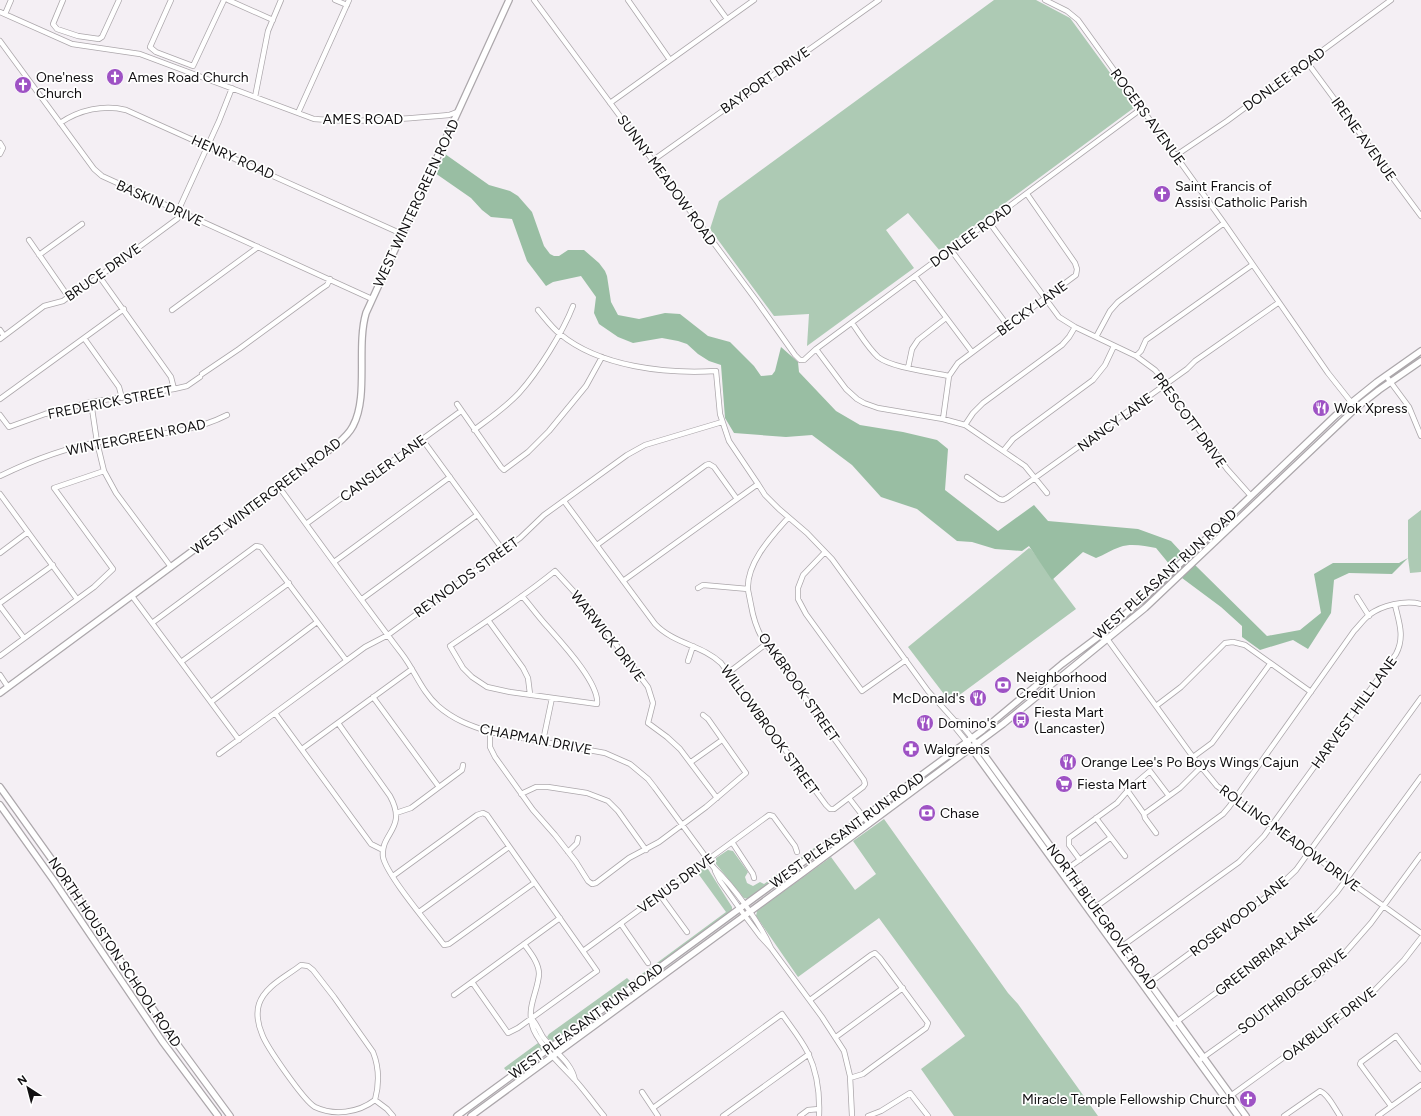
<svg xmlns="http://www.w3.org/2000/svg" width="1421" height="1116" font-family="Figtree,sans-serif">
<rect width="100%" height="100%" fill="#f4eff4"/>
<path fill="#adcab4" d="M994,0H1036L1070,18L1135,107L940,251L908,213L886,230L914,268L807,346L809,314L774,316L710,229L719,201Z
M1421,510V572L1410,573L1408,558V520Z
M1029,548L1031,549L1076,609L950,702L908,647Z
M884,819L1008,993L1018,1004L1098,1116H954L921,1069L965,1036L879,918L798,977L756,916L757,911L831,857L855,890L876,874L853,841Z
M821,843L823,844L748,899L744,898L716,864V858L728,850L733,851L748,872L745,877L747,883L753,886L760,882L764,884Z
M703,868L708,869L732,907V911L552,1043L547,1037L549,1034L627,978L631,982L726,912L697,872Z
M538,1043L543,1049L508,1073L504,1068Z"/>
<path fill="#99bea3" d="M445,154L489,185L510,191L518,196L532,212L544,246L550,254L554,256H559L568,250H584L599,263L605,271L607,276L611,302L618,315L639,319L665,313L680,314L708,336L730,342L754,366L761,376L772,375L775,371L781,347L798,362L799,372L836,411L860,425L903,432L937,440L948,449L945,490L998,531L1034,505L1048,521L1138,529L1171,541L1183,554L1170,565L1156,548C1145,546 1131,543 1120,547C1111,550 1104,555 1096,558L1083,552L1052,580L1029,546L1022,551L995,549L972,542L957,541L917,509L881,497L852,465L812,435L786,437L734,433L725,418L721,365L709,361L698,354L687,344L678,341L662,338L633,343L618,337L599,324L594,313L596,297L581,276L553,282L546,286L527,261L512,219L491,217L482,210L471,198L435,173L438,168Z
M1408,558L1392,574L1349,573L1334,580L1331,613L1308,649L1293,640L1260,650L1242,637V626L1221,607L1182,578L1195,565L1267,636L1300,630L1321,613L1314,574L1333,563H1399Z"/>
<g fill="none" stroke-linecap="round" stroke-linejoin="round">
<g stroke="#aca7ab" stroke-width="6">
<path id="minor" d="M63,0L53,24L57,29L78,36L99,39L102,37L119,0
M171,0L150,47L156,52L193,66L224,0
M228,0L273,20
M335,0L347,5
M534,0L756,300L795,355L800,360H804L816,349L1141,109
M628,0L670,60
M713,0L727,19
M1045,0L1067,11L1078,20L1224,223L1328,373L1351,402
M0,12L72,44L140,54L314,119C359,123 404,119 449,115L457,112
M5,14L11,0
M0,41L94,169L102,176L372,299
M1307,62L1421,216
M255,97L268,31L281,0
M610,103L754,0
M298,113L349,0
M60,123C79,110 104,104 126,110L402,234
M0,143L3,148L0,154
M1175,156L1227,121L1391,0
M652,161L879,0
M178,211L219,121L232,88
M989,222L1059,317L1075,327L1136,356L1155,370L1162,378L1227,469L1251,496
M29,240L65,292L71,295
M951,250L1008,326
M39,255L82,224
M99,276L171,377L174,389
M915,276L972,352
M172,310L258,247
M538,310C545,318 552,328 560,334C600,367 666,374 716,371L720,414L729,441L758,484L765,495L779,509L807,533L832,559L928,691L955,721L959,722L972,738
M852,323C860,334 868,348 878,357C892,368 931,372 949,376
M0,330L4,336
M1096,337L1110,311L1118,302L1224,223
M84,338L119,387L122,398
M0,339L44,306L63,301L71,295H74L177,219L182,213
M816,349L846,389L857,399L864,403L878,408L943,419L965,425L1025,466L1047,493
M1136,356L1141,351L1146,340L1252,265
M908,368L912,349L918,340L946,318
M202,374L239,349L321,289L327,285L330,279
M1386,376L1409,407L1421,436
M0,399L124,309
M91,402L97,442L104,471L116,493L171,567
M457,404L501,467L504,470L528,452L549,431L586,386L602,357
M0,415L9,427L45,414L91,402L174,389L187,386L200,377
M943,419L949,376L958,363L1076,275L1077,269L1075,263L1027,194
M965,425L973,413L983,403L1062,345L1069,337L1075,327
M474,430C490,418 506,407 519,393C538,372 563,332 573,306
M422,439L503,550
M1004,450L1013,439L1093,380L1105,365L1114,346
M0,476C31,461 64,448 99,442C142,435 188,435 227,415
M967,477L999,499L1003,500L1007,498L1187,369L1195,361L1278,303
M279,487C320,543 360,599 402,654C415,671 422,692 438,706C454,720 471,726 490,732L605,753L630,764L648,779L655,788L714,868C734,887 760,923 771,948
M0,494L77,599
M564,501L655,624C674,644 702,645 721,663L826,805L830,809H834L863,787L865,784L864,780L762,638C756,627 753,617 751,605C750,600 749,595 748,590C746,563 772,536 788,518
M306,524L461,411
M597,545L706,465L709,464L714,467L737,499
M825,552L803,575L798,588V599L806,614L862,691L906,660
M0,553L28,532
M334,562L450,477
M623,581L758,484
M698,588L703,585L748,589
M132,596L239,740
M522,596C530,605 537,615 546,625C559,640 600,683 597,704L510,692L487,687L472,677L463,668L450,646C485,622 522,598 555,571L587,606L648,687L653,703L648,723L667,737L680,749L717,798
M1357,597L1369,616
M362,599L477,515
M0,603L53,565
M0,606L24,638
M488,620L523,668L528,678L530,694
M152,623L256,546L261,547L346,660
M1102,634L1108,640L1193,757L1217,786L1421,933
M0,656L94,587L113,569L54,488L104,471
M688,661L693,646
M181,662L289,583
M728,673L766,644
M0,675L8,687
M373,697L439,787
M211,702L317,622
M1156,706L1181,687L1225,643L1233,642L1245,645L1311,692
M275,713L371,844L383,850
M955,721L954,726L967,742
M338,723L390,796C408,829 380,833 383,857C387,876 431,927 444,945L449,944L534,883
M490,732V747L495,757L533,810L555,835L576,862L588,881L592,884L596,883L629,858L659,842L706,807L746,773L708,719L703,715
M543,741L552,698
M302,749L412,669
M219,754L365,647L388,635L520,538L544,515L627,455L645,445L722,422
M1193,757L1212,743L1270,664
M691,762L722,740
M1127,790L1144,814L1145,818L1156,833
M521,794L536,787H548L587,793L608,801L618,811L646,850
M849,798L869,824
M396,813L411,808L462,770L463,765
M1144,814L1180,788L1201,767
M1096,818L1125,856
M732,842L753,874L754,878
M568,852L577,843L578,838
M1080,860L1069,845V838L1117,803L1130,788L1150,771L1169,796
M1067,869L1110,838
M715,871L720,881L745,916L760,936L771,948L822,1017L844,1051L850,1076L852,1116
M393,876L477,815L483,813L487,815L597,971L518,1028L508,1033L472,982
M660,895L687,932
M1093,909L1223,814L1229,807L1354,631C1359,626 1363,620 1369,615C1382,605 1405,600 1421,604
M419,912L509,847
M621,924L648,963
M524,944C530,952 539,963 539,974C538,991 527,1006 532,1025C536,1042 563,1067 575,1080C585,1091 594,1104 604,1116
M1121,947L1239,862L1264,836L1396,654C1405,637 1399,622 1395,605
M583,951L769,815L773,816L795,846L797,852
M301,965L308,966L313,970L334,997L373,1052C379,1067 379,1085 375,1100C358,1113 334,1116 315,1107C304,1101 266,1046 262,1034C258,1025 256,1013 259,1004C265,986 287,976 301,965Z
M1148,984L1273,892L1296,870L1309,852L1421,698
M454,995L560,918
M810,1000L871,955L875,953L880,958L928,1023L926,1028L871,1068L863,1074L850,1078
M532,1019C537,1024 539,1031 543,1037C554,1052 571,1061 575,1080
M1175,1023L1288,940L1316,915L1337,892L1421,777
M836,1037L903,988
M1201,1059L1323,972L1343,955L1371,923L1421,855
M642,1092L658,1116
M1229,1097L1370,995L1404,960L1421,938
M375,1100L387,1109L393,1116
M1391,1106L1360,1064L1361,1062L1396,1036L1421,1069
M653,1108L782,1014C791,1027 801,1039 808,1053C817,1072 820,1095 819,1116
M723,1116L809,1054
M800,1116L808,1110L819,1109
M868,1116L881,1111L910,1093L928,1116
M1284,1116L1320,1091C1328,1094 1335,1109 1340,1116
M1378,1116L1421,1085"/>
</g>
<g stroke="#aca7ab" stroke-width="8">
<path id="major" d="M0,693L336,445C343,439 349,434 353,426C369,396 356,347 366,313L509,0
M967,742L1238,1116
M975,742L1246,1116
M0,787L60,871L172,1037L230,1116
M0,805L54,881L162,1041L218,1116
M457,1116L983,730L1062,664L1102,634L1144,598L1336,415L1377,382L1421,351
M471,1116L804,872L1003,724L1145,608L1356,408L1379,390L1421,361"/>
</g>
<use href="#minor" stroke="#fff" stroke-width="4.5"/>
<use href="#major" stroke="#fff" stroke-width="5.5"/>
</g>
<defs>
<g id="church-disc" transform="scale(0.9)"><circle r="9.5" fill="#9e52c4" stroke="#fff"/><path d="M-1.2-6h2.4v3.5h3.3v2.4h-3.3V6h-2.4V-.1h-3.3v-2.4h3.3Z" fill="#fff"/></g>
<g id="restaurant-disc" transform="scale(0.9)"><circle r="9.5" fill="#9e52c4" stroke="#fff"/><path d="M-5-6h1v4h1v-4h1v4h1v-4h1v5L-1.5 .5V6h-2V.5L-5-1ZM5-6V6H3V1.5H1.5Q1.5-4 5-6Z" fill="#fff"/></g>
<g id="bank-disc" transform="scale(0.9)"><circle r="9.5" fill="#9e52c4" stroke="#fff"/><path d="M-6-4H6V4H-6ZM0-2.3a2.3 2.3 0 1 0 0 4.6a2.3 2.3 0 1 0 0-4.6Z" fill="#fff"/></g>
<g id="bus-disc" transform="scale(0.9)"><circle r="9.5" fill="#9e52c4" stroke="#fff"/><path d="M-5-6H5V4H4V6H2V4H-2V6H-4V4H-5ZM-3.5-4V0h7V-4ZM-3.5 1.2v1.5H-2V1.2ZM2 1.2v1.5H3.5V1.2Z" fill="#fff"/></g>
<g id="pharmacy-disc" transform="scale(0.9)"><circle r="9.5" fill="#9e52c4" stroke="#fff"/><path d="M-2-6h4v4h4v4h-4v4h-4v-4h-4v-4h4Z" fill="#fff"/></g>
<g id="supermarket-disc" transform="scale(0.9)"><circle r="9.5" fill="#9e52c4" stroke="#fff"/><path d="M-6-5.5h2.5l.6 2H6L4.5 2H-2.5L-4.4-4H-6ZM-1.5 3.2a1.3 1.3 0 1 0 .1 0ZM3 3.2a1.3 1.3 0 1 0 .1 0Z" fill="#fff"/></g>
</defs>
<g fill-rule="evenodd">
<use href="#church-disc" x="115" y="77"/>
<use href="#church-disc" x="23" y="85"/>
<use href="#church-disc" x="1162" y="194"/>
<use href="#restaurant-disc" x="1321" y="408"/>
<use href="#bank-disc" x="1003" y="685"/>
<use href="#restaurant-disc" x="978" y="698"/>
<use href="#bus-disc" x="1021" y="720"/>
<use href="#restaurant-disc" x="925" y="723"/>
<use href="#pharmacy-disc" x="911" y="749"/>
<use href="#restaurant-disc" x="1068" y="762"/>
<use href="#supermarket-disc" x="1064" y="784"/>
<use href="#bank-disc" x="927" y="813"/>
<use href="#church-disc" x="1248" y="1099"/>
</g>
<g text-anchor="middle" stroke-width="3.5" stroke-linejoin="round" paint-order="stroke">
<g font-size="14" fill="#110f11" stroke="#fff" text-anchor="start">
<text x="36" y="82">One'ness<tspan x="36" dy="16">Church</tspan></text>
<text x="128" y="82">Ames Road Church</text>
<text x="1175" y="191">Saint Francis of<tspan x="1175" dy="16">Assisi Catholic Parish</tspan></text>
<text x="1334" y="413">Wok Xpress</text>
<text x="1016" y="682">Neighborhood<tspan x="1016" dy="16">Credit Union</tspan></text>
<text x="965" y="703" text-anchor="end">McDonald's</text>
<text x="1034" y="717">Fiesta Mart<tspan x="1034" dy="16">(Lancaster)</tspan></text>
<text x="938" y="728">Domino's</text>
<text x="924" y="754">Walgreens</text>
<text x="1081" y="767">Orange Lee's Po Boys Wings Cajun</text>
<text x="1077" y="789">Fiesta Mart</text>
<text x="940" y="818">Chase</text>
<text x="1235" y="1104" text-anchor="end">Miracle Temple Fellowship Church</text>
</g>
<g font-size="14" fill="#110f11" stroke="#fff">
<text transform="translate(1284 79) rotate(-36)" y="5">DONLEE ROAD</text>
<text transform="translate(765 80) rotate(-35)" y="5">BAYPORT DRIVE</text>
<text transform="translate(1148 117) rotate(54)" y="5">ROGERS AVENUE</text>
<text x="363" y="124">AMES ROAD</text>
<text transform="translate(1364 139) rotate(54)" y="5">IRENE AVENUE</text>
<text transform="translate(233 157) rotate(24)" y="5">HENRY ROAD</text>
<text transform="translate(667 180) rotate(54)" y="5">SUNNY MEADOW ROAD</text>
<text transform="translate(160 203) rotate(24)" y="5">BASKIN DRIVE</text>
<text transform="translate(416 203) rotate(-65)" y="5">WEST WINTERGREEN ROAD</text>
<text transform="translate(971 235) rotate(-36)" y="5">DONLEE ROAD</text>
<text transform="translate(103 272) rotate(-35)" y="5">BRUCE DRIVE</text>
<text transform="translate(1032 308) rotate(-36)" y="5">BECKY LANE</text>
<text transform="translate(110 402) rotate(-11)" y="5">FREDERICK STREET</text>
<text transform="translate(1190 420) rotate(54)" y="5">PRESCOTT DRIVE</text>
<text transform="translate(1115 422) rotate(-36)" y="5">NANCY LANE</text>
<text transform="translate(136 437) rotate(-11)" y="5">WINTERGREEN ROAD</text>
<text transform="translate(383 468) rotate(-36)" y="5">CANSLER LANE</text>
<text transform="translate(266 496) rotate(-37)" y="5">WEST WINTERGREEN ROAD</text>
<text transform="translate(1165 574) rotate(-42)" y="5">WEST PLEASANT RUN ROAD</text>
<text transform="translate(466 577) rotate(-36)" y="5">REYNOLDS STREET</text>
<text transform="translate(608 636) rotate(52)" y="5">WARWICK DRIVE</text>
<text transform="translate(799 687) rotate(55)" y="5">OAKBROOK STREET</text>
<text transform="translate(1354 712) rotate(-54)" y="5">HARVEST HILL LANE</text>
<text transform="translate(770 730) rotate(54)" y="5">WILLOWBROOK STREET</text>
<text transform="translate(536 739) rotate(11)" y="5">CHAPMAN DRIVE</text>
<text transform="translate(847 830) rotate(-36)" y="5">WEST PLEASANT RUN ROAD</text>
<text transform="translate(1290 838) rotate(36)" y="5">ROLLING MEADOW DRIVE</text>
<text transform="translate(676 883) rotate(-36)" y="5">VENUS DRIVE</text>
<text transform="translate(1239 916) rotate(-38)" y="5">ROSEWOOD LANE</text>
<text transform="translate(1102 917) rotate(54)" y="5">NORTH BLUEGROVE ROAD</text>
<text transform="translate(115 952) rotate(56)" y="5">NORTH HOUSTON SCHOOL ROAD</text>
<text transform="translate(1266 954) rotate(-38)" y="5">GREENBRIAR LANE</text>
<text transform="translate(1292 991) rotate(-37)" y="5">SOUTHRIDGE DRIVE</text>
<text transform="translate(586 1021) rotate(-36)" y="5">WEST PLEASANT RUN ROAD</text>
<text transform="translate(1329 1024) rotate(-37)" y="5">OAKBLUFF DRIVE</text>
</g>
</g>
<g transform="translate(28 1088) rotate(324)" stroke="#ffffff" stroke-width="3" paint-order="stroke">
<path d="M0-3L7 15L0 10L-7 15Z" fill="#110f11"/>
<text y="-6" font-size="11" font-weight="bold" text-anchor="middle" fill="#110f11">N</text>
</g>
</svg>
